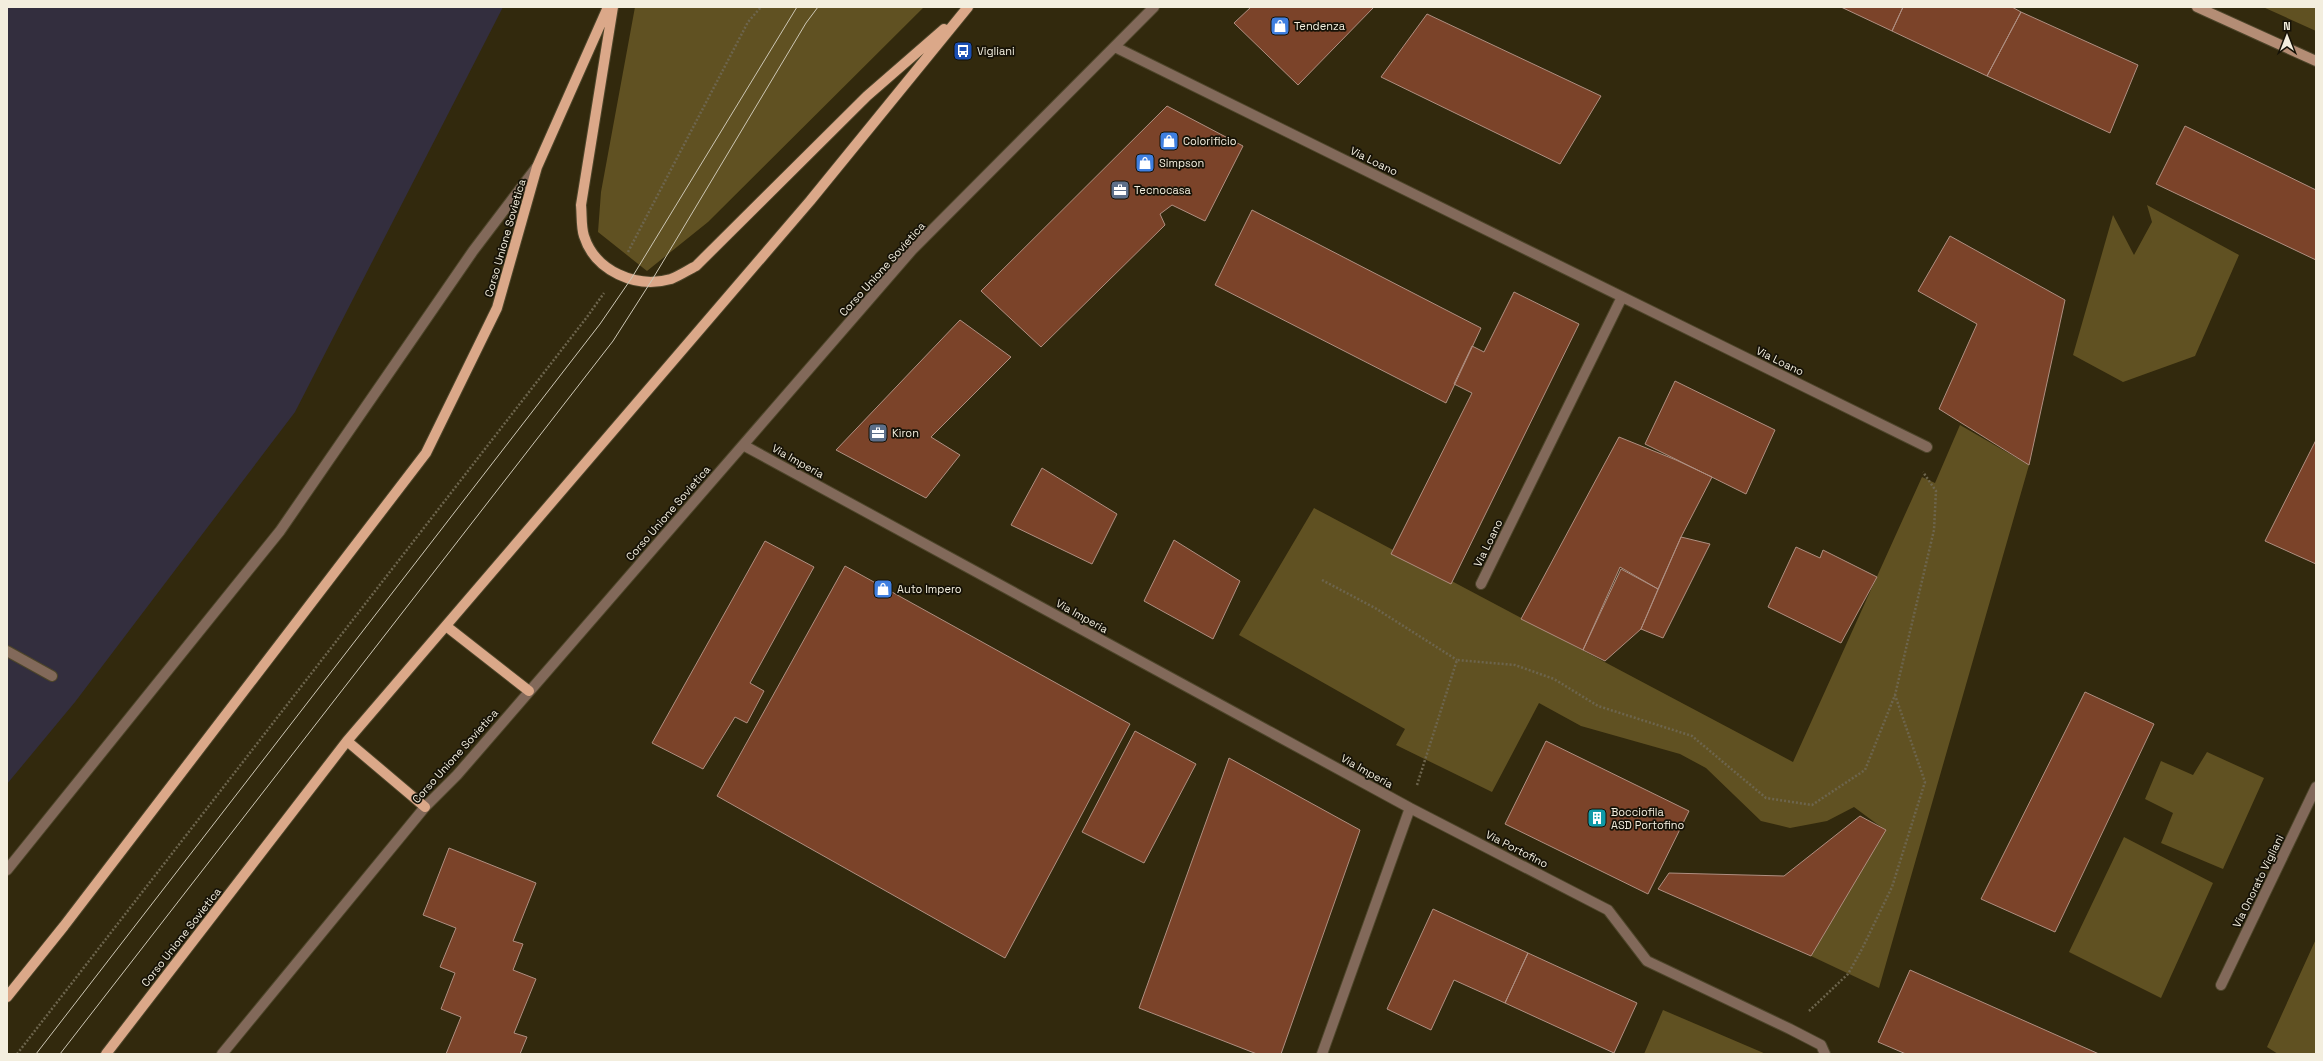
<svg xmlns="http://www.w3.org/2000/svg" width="2323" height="1061" font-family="'Space Grotesk',sans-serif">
<rect width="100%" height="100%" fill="#32290d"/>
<path fill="#332e3e" d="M7,7H503L295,412L75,702L7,784Z"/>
<path fill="#605122" d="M635,7H924L708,222L647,271L598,232L601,192Z
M2263,7H2316V31Z
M2147,205L2239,255L2195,356L2123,382L2073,355L2113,215L2134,255L2152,222Z
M1960,425L2029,465L1879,988L1811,956L1885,830L1854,807L1827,821L1790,828L1761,821L1706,768L1680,754L1581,726L1539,703L1492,792L1396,745L1405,729L1239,635L1314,508L1793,762L1922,477L1935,483Z
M2207,752L2264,778L2223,869L2161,843L2173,813L2145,799L2161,761L2193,775Z
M2124,837L2213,883L2161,998L2069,952Z
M2316,939V1054H2278L2267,1047Z
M1663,1010L1766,1054H1644Z"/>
<path fill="#7b4329" stroke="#af8f81" d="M1251,7H1374L1298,85L1234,23Z
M1841,7H1903L1892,31Z
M1903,7H2012L2021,12L1987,76L1892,31Z
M2021,12L2138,65L2110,133L1987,76Z
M1427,14L1601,96L1560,164L1381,77Z
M1167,106L1243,146L1205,221L1172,205L1160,214L1165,225L1041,347L981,291Z
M2185,126L2316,190V260L2156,184Z
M1252,210L1481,328L1446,403L1215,285Z
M1950,236L2065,300L2029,465L1939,409L1977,324L1918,291Z
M1514,292L1579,324L1451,584L1391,554L1472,393L1454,384L1472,346L1484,352Z
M960,320L1011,357L931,437L960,455L926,498L836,450Z
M1675,381L1775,430L1746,494L1645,444Z
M1619,437L1676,460L1712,477L1681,537L1658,589L1620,567L1583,650L1521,619Z
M2316,440V564L2265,541Z
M1042,468L1117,514L1092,564L1011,525Z
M1681,537L1710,544L1663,638L1641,629Z
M1174,540L1240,581L1213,639L1144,601Z
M765,541L814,567L750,683L764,691L747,723L735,717L703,769L652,743Z
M1796,547L1820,558L1823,550L1877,577L1841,643L1768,607Z
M845,566L1130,724L1005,958L717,796Z
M1621,569L1658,589L1641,629L1605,661L1583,650Z
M2085,692L2154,724L2055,932L1981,899Z
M1135,731L1196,764L1144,863L1082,832Z
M1546,741L1689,811L1648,894L1505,824Z
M1229,758L1360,830L1281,1054H1257L1139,1008Z
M1860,816L1886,830L1811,956L1658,889L1669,873L1784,876Z
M449,848L536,883L513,941L523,944L513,970L536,979L514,1033L527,1037L520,1054H446L461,1017L441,1009L455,973L440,967L456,928L423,915Z
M1433,909L1528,953L1505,1003L1454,980L1431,1030L1387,1009Z
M1528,953L1637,1003L1614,1053L1505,1003Z
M1910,970L2099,1054H1906L1878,1042Z"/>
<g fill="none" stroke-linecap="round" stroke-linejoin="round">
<g stroke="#4d452a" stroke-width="12">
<path id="service" d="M7,651L52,676"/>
</g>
<g stroke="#4d452a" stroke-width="12">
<path id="minor" d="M1115,47L1927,447
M743,445L1410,808L1608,910L1647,961L1790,1029L1821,1045L1825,1054
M1481,584L1622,297
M7,870L280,531L473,251L536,168
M2221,985L2316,787
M222,1054L425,807L457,775L912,250L1154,7
M1322,1054L1410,808"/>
</g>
<g stroke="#4d452a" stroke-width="12">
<path id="secondary" d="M2197,7L2316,61"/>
</g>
<g stroke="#4d452a" stroke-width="12">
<path id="primary" d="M613,7L581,205C582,215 581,227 584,236C595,271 636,289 671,279C679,276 688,270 696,266L867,96L944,29
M446,626L529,691
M347,741L425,807
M7,997L64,926L426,453L497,308L537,167L608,7
M106,1054L347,741L810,201L968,7"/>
</g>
<path stroke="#6d654d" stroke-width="2.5" stroke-dasharray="2 2" stroke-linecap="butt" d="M628,252L748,22L761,7
M1322,580L1375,608L1457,660
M1417,785L1457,660L1515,665L1554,679L1598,706L1692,736L1766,798L1812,805L1865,770L1895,695L1934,530L1936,491L1923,472
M1809,1011L1848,974L1862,949L1892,887L1925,782L1895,695
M17,1054L587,317L604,293"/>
<use href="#service" stroke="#82695a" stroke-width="10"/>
<use href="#minor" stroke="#82695a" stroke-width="10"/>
<use href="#secondary" stroke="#b48d75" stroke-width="10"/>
<use href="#primary" stroke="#dba889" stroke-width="10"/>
<path stroke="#cdc7b5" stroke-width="1" d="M36,1054L600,324L631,279L797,7
M60,1054L613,341L652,280L806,23L818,7"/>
</g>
<defs>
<g id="shop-square" transform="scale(1)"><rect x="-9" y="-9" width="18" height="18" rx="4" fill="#3f7fe0" stroke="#161207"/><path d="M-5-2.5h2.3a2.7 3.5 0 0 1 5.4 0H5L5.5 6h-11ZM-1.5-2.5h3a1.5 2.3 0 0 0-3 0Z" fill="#fff"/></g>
<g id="bus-square" transform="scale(1)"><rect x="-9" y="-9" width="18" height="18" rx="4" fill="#1a4fb4" stroke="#161207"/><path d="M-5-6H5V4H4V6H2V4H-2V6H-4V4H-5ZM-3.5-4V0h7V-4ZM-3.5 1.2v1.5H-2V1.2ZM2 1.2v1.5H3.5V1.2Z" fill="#fff"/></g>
<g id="office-square" transform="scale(1)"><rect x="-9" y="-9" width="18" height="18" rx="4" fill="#5c6f8a" stroke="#161207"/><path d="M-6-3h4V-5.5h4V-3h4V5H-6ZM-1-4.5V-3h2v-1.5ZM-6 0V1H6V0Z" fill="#fff"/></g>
<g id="building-square" transform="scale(1)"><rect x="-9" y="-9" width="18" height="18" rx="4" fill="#0f9aa8" stroke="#161207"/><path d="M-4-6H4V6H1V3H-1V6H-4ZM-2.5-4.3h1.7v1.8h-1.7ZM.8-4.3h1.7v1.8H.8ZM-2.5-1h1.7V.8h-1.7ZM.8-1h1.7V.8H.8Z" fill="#fff"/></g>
</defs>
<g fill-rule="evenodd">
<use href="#shop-square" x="1280" y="26"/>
<use href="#bus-square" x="963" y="51"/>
<use href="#shop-square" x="1169" y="141"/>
<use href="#shop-square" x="1145" y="163"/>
<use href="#office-square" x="1120" y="190"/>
<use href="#office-square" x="878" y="433"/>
<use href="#shop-square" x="883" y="589"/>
<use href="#building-square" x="1597" y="818"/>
</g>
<g text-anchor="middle" stroke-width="3.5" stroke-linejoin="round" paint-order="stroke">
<g font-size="11" fill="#f3eede" stroke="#161207" text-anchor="start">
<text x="1294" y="30">Tendenza</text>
<text x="977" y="55">Vigliani</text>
<text x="1183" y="145">Colorificio</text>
<text x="1159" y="167">Simpson</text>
<text x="1134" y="194">Tecnocasa</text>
<text x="892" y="437">Kìron</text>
<text x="897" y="593">Auto Impero</text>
<text x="1611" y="816">Bocciofila<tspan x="1611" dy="13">ASD Portofino</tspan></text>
</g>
<g font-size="11" fill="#f3eede" stroke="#161207">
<text transform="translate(1374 161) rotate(26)" y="4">Via Loano</text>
<text transform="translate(505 238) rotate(-74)" y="4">Corso Unione Sovietica</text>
<text transform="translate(882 269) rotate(-48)" y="4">Corso Unione Sovietica</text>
<text transform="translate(1780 361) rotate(26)" y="4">Via Loano</text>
<text transform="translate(798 461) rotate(29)" y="4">Via Imperia</text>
<text transform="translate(668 513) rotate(-49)" y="4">Corso Unione Sovietica</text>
<text transform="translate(1488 543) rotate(-64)" y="4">Via Loano</text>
<text transform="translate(1082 616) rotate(29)" y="4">Via Imperia</text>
<text transform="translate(455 756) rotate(-48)" y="4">Corso Unione Sovietica</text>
<text transform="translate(1367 771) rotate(29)" y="4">Via Imperia</text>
<text transform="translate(1517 849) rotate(27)" y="4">Via Portofino</text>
<text transform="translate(2258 881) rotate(-64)" y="4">Via Onorato Vigliani</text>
<text transform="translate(181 937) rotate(-52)" y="4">Corso Unione Sovietica</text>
</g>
</g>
<rect width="2323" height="1061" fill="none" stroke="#f3eede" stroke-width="16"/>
<g transform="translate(2287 36)" stroke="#161207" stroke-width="3" paint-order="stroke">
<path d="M0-3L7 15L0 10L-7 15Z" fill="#f3eede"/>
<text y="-6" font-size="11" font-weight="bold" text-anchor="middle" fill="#f3eede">N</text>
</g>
</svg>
